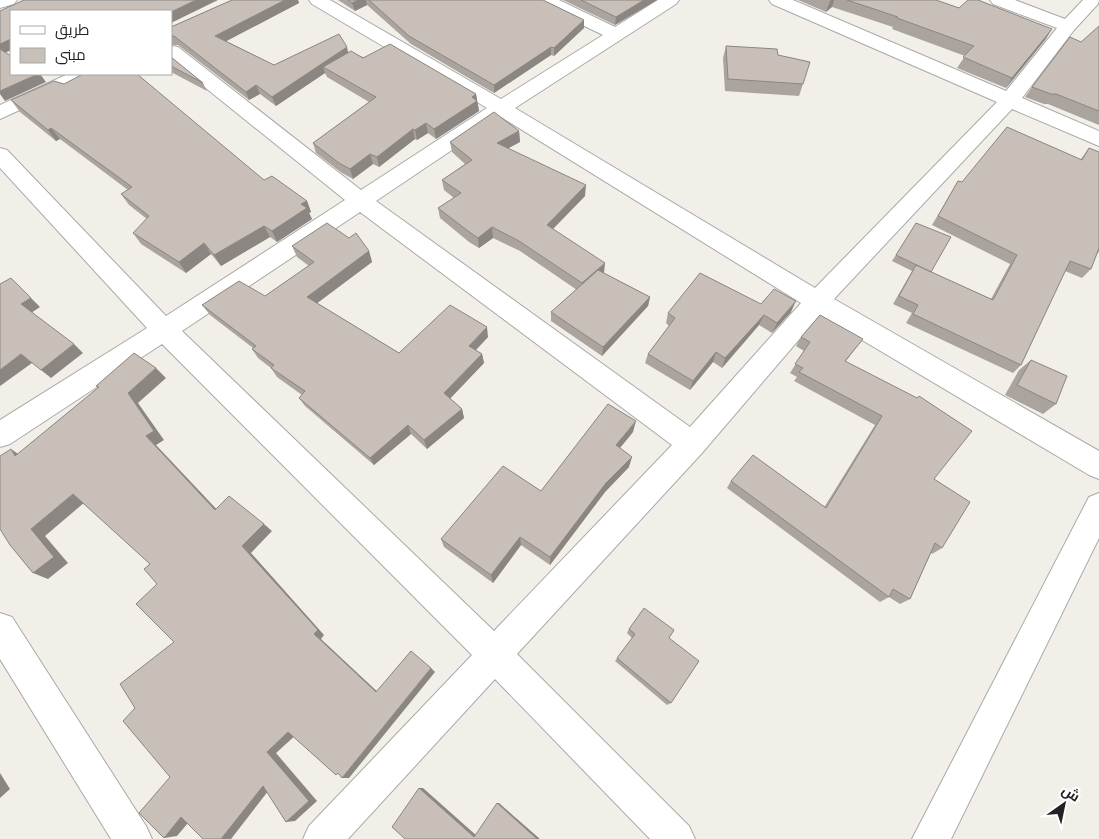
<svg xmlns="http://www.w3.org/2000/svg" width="1099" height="839" font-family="Barlow,Cairo,sans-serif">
<rect width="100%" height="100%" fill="#f2efe9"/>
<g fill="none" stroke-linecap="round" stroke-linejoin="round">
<g stroke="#a9a9a9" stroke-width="2">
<path id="street" d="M0,0H17L14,4L0,8Z
M309,0H330L501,99L603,35L539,4L536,0H559L615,27L658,0H679L676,4L515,108L815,288L997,102L772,4L769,0H793L1006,91L1057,28L993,4L990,0H1015L1065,19L1083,0H1099L1098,4L1074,30L1022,98L1099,131V146L1012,109L834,299L1099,451V479L1089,475L820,315L702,453L517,654L689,826L695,839H650L495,679L348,839H303L309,826L472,655L162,344L10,444L0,447V420L147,328L0,168V148L7,150L166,316L345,200L171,60V46L178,47L361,190L487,108L312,4ZM501,117L801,303L690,427L376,201ZM360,212L672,445L494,631L182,331Z
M68,74H93L90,78L0,119V105Z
M1099,493V538L951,839H912L1089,497Z
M0,613L12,617L146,826L152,839H111L0,659Z"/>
</g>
<use href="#street" fill="#fff" fill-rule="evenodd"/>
</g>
<path fill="#aba49e" d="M232,0H298L299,3L226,41L274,65L348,52L476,94L479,111L436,139L428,133L417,140L415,139L379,167L373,164L353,179L342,173L316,153L313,143L369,102L327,77L325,73L276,106L260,94L249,100L178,45H171V27Z
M338,0H543L584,20V28L554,56L551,55L494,93L411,44L367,5L355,11Z
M563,0H657L615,25Z
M798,0H936L959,8L1052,29L1045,40L1006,88L957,68L965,56L892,29L893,27L832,7L826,12Z
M1099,26V125L1048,104H1044L1025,97L1032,87Z
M726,46L778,55L803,84L799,96L725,91L723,58Z
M171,57L203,83L207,91L171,72Z
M11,100L264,180L307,201L311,212L309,213L312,219L277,242L270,237L221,266L211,254L186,273L141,244L133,233L147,219L129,205L121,194L128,190L60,139L56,141L20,112Z
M519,131L520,142L508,148L585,196L553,229L604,273L650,297L648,306L602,356L551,321V312L577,290L520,251L493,238L479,248L469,242L440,218L438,208L454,198L444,190L442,180L465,164L452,152L450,142Z
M1089,148L1099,152V253L1098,252L1091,269L1082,278L1065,271L1021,365L1013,373L906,323L912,313L893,304L912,271L892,261L916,223L931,272L991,299L1010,264L932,225L958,181L962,182L1081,159Z
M349,238L369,251L372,262L317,303L399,353L488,337L476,350L482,354L484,363L450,398L462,409L464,418L427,449L411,434L374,465L305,406L299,398L302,395L277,377L271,368L258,358L252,349L253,348L210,315L202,305L265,296L309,266L297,257L292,246Z
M761,304L791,312L772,333L759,325L722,368L713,362L690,390L645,363L648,354L669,326L666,323L668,313Z
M801,337L863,339L846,361L934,479L942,548L932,554L931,553L910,599L900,604L889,597L880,602L727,488L731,481L825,506L875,425L794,381L797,377L790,373L804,351L796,346Z
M1031,360L1056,404L1043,414L1005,395L1019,370Z
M633,432L620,448L629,467L605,492L550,565L521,545L493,583L444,547L441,539L541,491Z
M629,629L669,638L671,703L667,705L615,661L632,638L627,633Z"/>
<path fill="#8b8681" d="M196,0H218L171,23V12Z
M285,0H298L299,3L219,45L215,36Z
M358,0H366L367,5L355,11L352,3Z
M644,0H657L615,25L616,17Z
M831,0H834L832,7L826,12L830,1Z
M584,20V28L554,56V48Z
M1052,29L1045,40L1006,88L1012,78Z
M11,39V50L1,55L0,53V44Z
M347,47L349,56L323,67L325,73L276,106L272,97Z
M551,47V55L494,93V85Z
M38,74H40L46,82L5,101L0,94V91Z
M256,85L260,94L249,100L246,92Z
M476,94L479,111L436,139L434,129Z
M426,123L428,133L417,140L415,130Z
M51,128L60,139L56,141L48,130Z
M413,129L415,139L379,167L377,157Z
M519,131L520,142L498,154L497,143Z
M370,154L373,164L353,179L350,169Z
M586,185L585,196L547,235V225Z
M307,201L311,212L309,213L312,219L277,242L272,231L301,204Z
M264,226L270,237L221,266L214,255Z
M492,227L493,238L479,248L478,238Z
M204,243L211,254L186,273L179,262Z
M369,251L372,262L312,307L307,297Z
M605,263L604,273L581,293L582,283Z
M11,278L40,307L31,313L21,304Z
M650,297L648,306L602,356L603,347Z
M796,301L791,312L772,333L777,323Z
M764,315L759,325L722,368L725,358Z
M487,327L488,337L471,355L469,346Z
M74,344L83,353L51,378L41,370Z
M716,352L713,362L690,390L693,381Z
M21,354L32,363L0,386V370Z
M482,354L484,363L447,402L444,393Z
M156,368L166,378L138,403L164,440L156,445L224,517L215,510L146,436L128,393Z
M462,409L464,418L427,449L424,440Z
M636,421L633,432L614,455L616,445Z
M408,425L411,434L374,465L370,458Z
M11,449L24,458L15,456Z
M632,457L629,467L605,492L550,565V557L606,483Z
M73,494L85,502L45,536L68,563L48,579L33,573L31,529Z
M264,524L272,531L251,553L324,635L321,639L381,695L376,692L314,634L242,546Z
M520,537L521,545L493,583L491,575Z
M431,668L435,672L349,778H342Z
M288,732L297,734L276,753L317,801L295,821L286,822L267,752Z
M0,773L10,789L0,798Z
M263,786H272L231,839H221Z
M419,788H423L477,836L474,837Z
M497,803H499L540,839H537Z
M181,817H193L177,836L164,838Z"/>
<path fill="#c7bfb8" stroke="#8b8681" d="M24,0H196L171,12V11H11V39L0,44V11Z
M232,0H285L215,36L274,65L339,34L347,47L272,97L256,85L246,92L174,36H171V27Z
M348,0H358L352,3Z
M369,0H543L584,20L554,48L551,47L494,85L409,36Z
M581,0H644L616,17Z
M847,0H936L959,8L968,0H978L1052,29L1012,78L963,57L974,46L897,18L898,17Z
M1099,26V111L1056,94H1051L1032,87L1070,37L1081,42Z
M390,44L476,94L472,97L477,101L434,129L426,123L415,130L413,129L377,157L370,154L350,169L339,163L313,143L376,97L323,67L351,51L363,58Z
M726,46L777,49L778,55L810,62L803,84L728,79Z
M0,49L11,56V74H38L0,91Z
M171,57L203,83L171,66Z
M83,74H137L264,180L272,176L307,201L301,204L307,208L272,231L264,226L214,255L204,243L179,262L133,233L149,216L121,194L132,187L51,128L48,130L11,100L54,81L64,84Z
M494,112L519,131L497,143L586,185L547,225L605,263L582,283L519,241L492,227L478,238L468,231L438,208L461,193L442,180L472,160L450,142Z
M1007,127L1082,160L1089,148L1099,152V248L1091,269L1070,261L1021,365L913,314L918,305L899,296L916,265L993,300L1017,255L938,216L958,181L962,182Z
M327,223L349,238L356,233L369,251L307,297L399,353L450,305L487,327L469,346L482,354L444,393L462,409L424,440L408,425L370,458L299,398L305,391L271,368L274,365L252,349L256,346L202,305L239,281L265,296L314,262L292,246Z
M916,223L951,237L931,272L896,255Z
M598,270L650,297L603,347L551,312Z
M700,273L761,304L774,289L796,301L777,323L764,315L725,358L716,352L693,381L648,354L675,318L668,313Z
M11,278L31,298L21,304L74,344L41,370L21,354L0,370V284Z
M820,315L863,339L845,361L917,398L919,396L972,431L934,479L970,502L942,548L935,543L910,599L893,589L889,597L731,481L753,455L826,508L882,416L799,372L803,368L795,364L810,342L801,337Z
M134,353L156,368L128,393L154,431L146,436L215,510L229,496L264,524L242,546L318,630L314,634L376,692L411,651L431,668L342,778L338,773L336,775L288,732L267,752L309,801L286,822L263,786L221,839H203L181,817L164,838L139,813L170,777L123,721L135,708L120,684L174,642L136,604L157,584L144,569L150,564L73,494L31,529L54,557L33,573L10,545L0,529V456L11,449L15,456L99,387L96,386Z
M1031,360L1067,376L1056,404L1017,385Z
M608,404L636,421L616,445L632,457L606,483L550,557L520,537L491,575L441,539L503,466L541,491Z
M644,608L674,630L669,638L699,661L671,703L617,658L635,634L629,629Z
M419,788L474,837L497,803L537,839H405L392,827Z"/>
<rect x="10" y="10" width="162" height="65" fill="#ffffff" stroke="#a7a7a7"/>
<rect x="20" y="26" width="25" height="8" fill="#ffffff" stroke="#a7a7a7"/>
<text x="55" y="35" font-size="15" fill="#222222">طريق</text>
<rect x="20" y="48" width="25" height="15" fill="#c7bfb8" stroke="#a7a7a7"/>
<text x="55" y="60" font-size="15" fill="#222222">مبنى</text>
<g transform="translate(1064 804) rotate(33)" stroke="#ffffff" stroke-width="4" paint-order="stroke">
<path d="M0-4L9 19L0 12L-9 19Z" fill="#222222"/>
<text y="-8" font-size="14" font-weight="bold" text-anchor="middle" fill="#222222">ش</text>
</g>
</svg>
